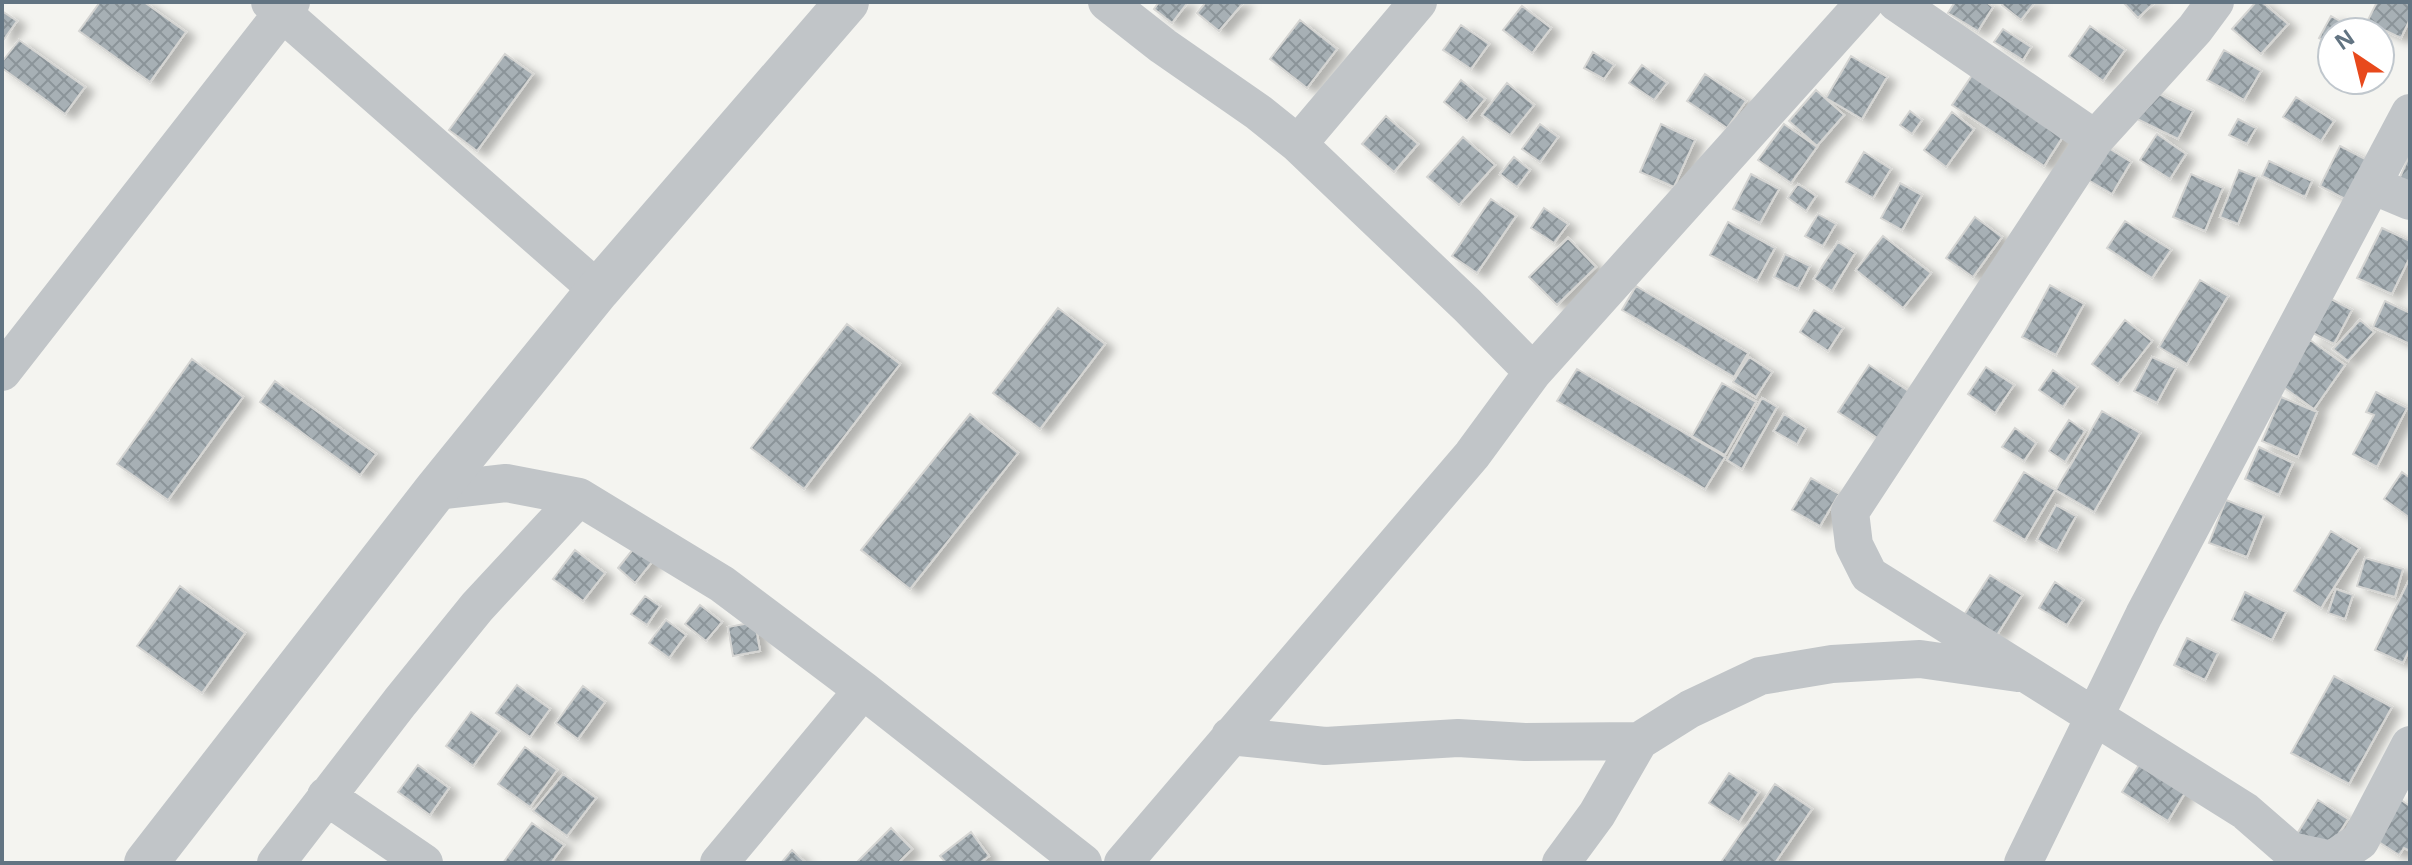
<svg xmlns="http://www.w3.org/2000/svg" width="2412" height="865" font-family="'Noto Sans',sans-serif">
<defs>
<pattern id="building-cross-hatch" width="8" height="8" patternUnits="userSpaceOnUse" patternTransform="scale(2)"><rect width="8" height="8" fill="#a7b0b5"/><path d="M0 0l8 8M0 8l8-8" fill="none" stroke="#8b9499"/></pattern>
<filter id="shadow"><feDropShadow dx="9" dy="5" stdDeviation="4" flood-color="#0004"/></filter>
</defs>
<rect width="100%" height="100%" fill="#f4f4f0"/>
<path fill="url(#building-cross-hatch)" stroke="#d5d5d3" stroke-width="2" filter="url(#shadow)" d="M100,2H144L186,32L150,82L79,31Z
M1159,2H1188L1172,23L1154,9Z
M1206,2H1244L1219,31L1197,13Z
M1955,2H1986L1993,7L1978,31L1948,13Z
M2004,2H2035L2021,20L2002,5Z
M2123,2H2155L2138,18Z
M2256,2H2262L2288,24L2261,54L2232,29Z
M2377,2H2410V19L2401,38L2367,22Z
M1522,6L1551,28L1532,53L1503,30Z
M2,11L17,21L2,42Z
M2331,16L2359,32H2332V45L2319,38Z
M1300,20L1337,49L1307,88L1270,59Z
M1461,25L1489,44L1471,69L1443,50Z
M2090,26L2125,50L2103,81L2069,56Z
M2003,29L2031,47L2023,60L1994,42Z
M19,40L85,87L65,114L2,68V62Z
M2224,50L2261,71L2244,100L2207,80Z
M1593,52L1614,65L1604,79L1584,68Z
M505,54L533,74L477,151L449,130Z
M1851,56L1887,77L1862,119L1826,98Z
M1642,65L1667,83L1654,100L1629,83Z
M1705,74L1746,101L1727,128L1687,101Z
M1973,74L2064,135L2044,166L1952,105Z
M1461,80L1485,99L1467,121L1444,102Z
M1507,83L1534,105L1510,135L1482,115Z
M2147,88L2193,111L2178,139L2133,117Z
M1816,90L1844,115L1817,146L1789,121Z
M2296,97L2334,121L2321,141L2283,117Z
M1910,111L1922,120L1912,134L1900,125Z
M1952,112L1974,129L1946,167L1924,150Z
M1386,116L1418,144L1394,172L1362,144Z
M2238,119L2256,128L2247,144L2229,135Z
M1540,124L1558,137L1540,162L1522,149Z
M1661,124L1695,140L1674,187L1640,172Z
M1784,124L1817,147L1791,183L1758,160Z
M2157,134L2186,154L2170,179L2140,160Z
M1463,137L1495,165L1459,205L1427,177Z
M2102,144L2131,162L2112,194L2083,177Z
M2340,146L2373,163L2353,203L2320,186Z
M1864,152L1891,169L1873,198L1846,182Z
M2410,154V188L2398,182Z
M1514,157L1530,170L1517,187L1500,174Z
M2269,161L2312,181L2305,197L2262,176Z
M2239,170L2257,177L2238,224L2220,217Z
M1751,174L1779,189L1760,223L1733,209Z
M2191,174L2223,188L2205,231L2173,217Z
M1900,183L1922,195L1902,230L1881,218Z
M1798,184L1816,196L1806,211L1788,198Z
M1491,199L1516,216L1477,273L1452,256Z
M1544,208L1568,224L1554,243L1531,228Z
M1818,214L1836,224L1823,246L1805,236Z
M1975,217L2002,237L1973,277L1946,258Z
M2125,221L2171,250L2152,278L2107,248Z
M1728,222L1775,248L1757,281L1710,255Z
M2382,228L2410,241V257L2392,294L2357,278Z
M1883,236L1931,273L1903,308L1856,270Z
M1568,238L1596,267L1557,305L1529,277Z
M1838,242L1855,253L1832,291L1814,279Z
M1785,254L1810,266L1798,289L1774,277Z
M2200,280L2228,296L2187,364L2159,347Z
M2050,285L2084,304L2056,355L2022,337Z
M1636,286L1748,353L1734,377L1622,310Z
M2331,299L2352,310L2334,344L2313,333Z
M2385,301L2410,313V344L2373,327Z
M1058,308L1105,344L1040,429L993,393Z
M1814,310L1843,328L1828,351L1800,332Z
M2125,320L2152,341L2118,384L2092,364Z
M2360,320L2374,332L2348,361L2333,349Z
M847,324L900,364L804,489L751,448Z
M2310,340L2345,365L2314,409L2279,384Z
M1749,357L1772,372L1756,397L1733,382Z
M2152,357L2176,368L2157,403L2134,391Z
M192,359L243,397L168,500L117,464Z
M1869,365L1910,392L1879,439L1838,412Z
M1986,367L2014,385L1995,413L1968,394Z
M1577,369L1725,457L1705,489L1557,401Z
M2053,370L2077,387L2063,407L2039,390Z
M275,381L376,454L360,475L260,402Z
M1722,383L1756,402L1725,455L1692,436Z
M2376,392L2407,408L2377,467L2353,454L2374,415L2366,412Z
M2281,397L2317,412L2298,457L2262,441Z
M1762,398L1777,407L1742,469L1727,460Z
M2102,411L2140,433L2094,512L2056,490Z
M970,414L1018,453L910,589L861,550Z
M1784,414L1806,428L1797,444L1774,431Z
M2069,420L2085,431L2065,462L2049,451Z
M2015,428L2036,443L2024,461L2002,447Z
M2259,447L2293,463L2279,495L2245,479Z
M2024,472L2055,490L2025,540L1994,521Z
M2402,472L2410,478V518L2384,499Z
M1811,478L1839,494L1820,526L1792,510Z
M2226,500L2264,515L2247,557L2209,543Z
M2056,505L2076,516L2057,551L2037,540Z
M2331,531L2359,548L2321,608L2294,591Z
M639,542L657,556L635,583L618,568Z
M575,550L605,573L583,601L553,579Z
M2365,558L2403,569L2395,597L2357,586Z
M1990,575L2022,595L1997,635L1964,615Z
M2055,582L2083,600L2067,625L2039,608Z
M2408,582L2410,583V648L2403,663L2375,650Z
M180,586L245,633L202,693L137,646Z
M2336,589L2353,595L2345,619L2328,613Z
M2245,592L2286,612L2272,640L2232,620Z
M645,596L660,606L647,625L631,614Z
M700,605L722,622L706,641L685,624Z
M666,620L686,635L669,658L649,643Z
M755,622L760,651L733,656L728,627Z
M2187,638L2218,653L2205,680L2174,665Z
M2334,676L2392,707L2349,784L2291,753Z
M517,685L550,709L530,737L496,713Z
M583,686L605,702L578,739L556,723Z
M471,712L499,731L473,766L446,746Z
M525,747L557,770L530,807L498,784Z
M2142,760L2188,788L2168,821L2122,792Z
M418,765L449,788L430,815L398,792Z
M1729,773L1759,792L1739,822L1709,803Z
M563,774L596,798L567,836L533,811Z
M1775,784L1812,809L1775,863H1723L1721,862Z
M2398,798L2410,806V851L2404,848L2399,855L2371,837Z
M2318,800L2348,819L2327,853L2297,834Z
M532,823L564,845L551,863H503Z
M891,828L912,849L898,863H856Z
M971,832L989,856L980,863H946L940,856Z
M792,850L806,863H781Z"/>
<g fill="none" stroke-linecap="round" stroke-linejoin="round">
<path stroke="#c1c5c8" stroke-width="38" d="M270,2L598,290
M1107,2L1163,46L1258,112L1298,144L1467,305L1533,372
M1896,2L2095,139
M2215,2L2195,29L2095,139L1850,512L1854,545L1869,575L2245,811L2291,851L2332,860L2360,841L2410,745
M1298,144L1418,2
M2372,185L2410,201
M2,372L291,2
M435,491L506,483L579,497L722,584L863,690L1083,863
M1230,736L1325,746L1458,738L1525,742L1639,741L1690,709L1760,676L1832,664L1920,659L2018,673
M326,796L424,863
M276,863L400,702L477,607L579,497
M719,863L863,690
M1123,863L1472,455L1533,372L1865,2
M1561,863L1597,814L1639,741
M2023,863L2144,615L2410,113"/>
<path stroke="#c1c5c8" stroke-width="44" d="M146,863L435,491L598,290L847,2"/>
</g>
<rect width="2412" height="865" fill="none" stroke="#627482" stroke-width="8"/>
<g transform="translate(2356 56) rotate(325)"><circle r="38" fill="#ffffff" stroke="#c0c7cd" stroke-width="2"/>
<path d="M0-6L14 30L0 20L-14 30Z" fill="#e8491c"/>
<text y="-12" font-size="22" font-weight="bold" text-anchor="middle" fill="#627482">N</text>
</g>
</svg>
